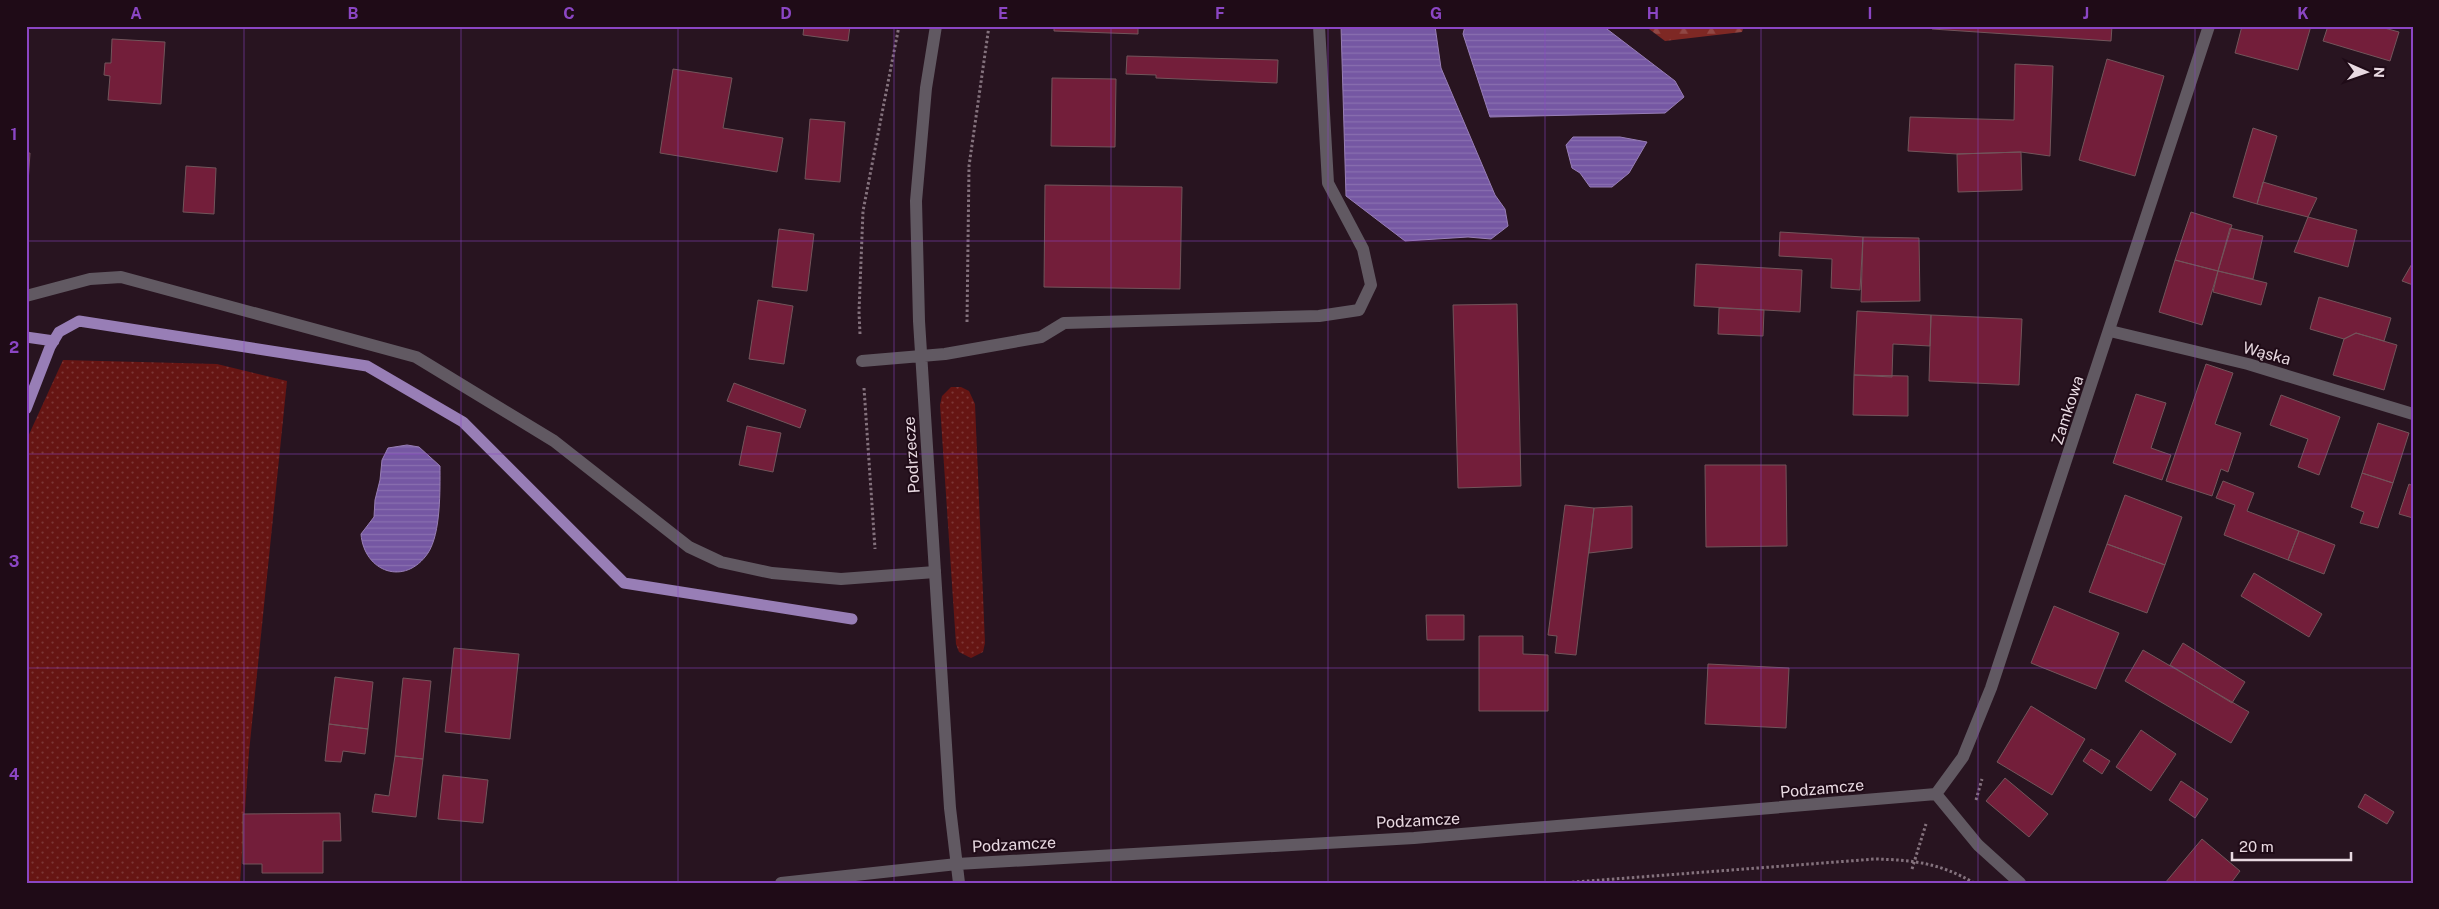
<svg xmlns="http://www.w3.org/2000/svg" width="2439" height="909" font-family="'Public Sans',sans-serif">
<defs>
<pattern id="grass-dots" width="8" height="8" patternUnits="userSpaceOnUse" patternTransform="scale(1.25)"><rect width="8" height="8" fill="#661513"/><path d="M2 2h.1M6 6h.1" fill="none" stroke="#7c3635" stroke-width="1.8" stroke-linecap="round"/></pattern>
<pattern id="forest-firs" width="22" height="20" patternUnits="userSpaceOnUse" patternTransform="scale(1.25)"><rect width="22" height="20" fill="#7e2824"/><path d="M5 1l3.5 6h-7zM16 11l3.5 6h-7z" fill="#904744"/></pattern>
<pattern id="water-rules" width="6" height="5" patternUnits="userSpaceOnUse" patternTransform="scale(1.25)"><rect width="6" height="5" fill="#7557a3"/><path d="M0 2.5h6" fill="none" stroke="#896faf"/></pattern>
</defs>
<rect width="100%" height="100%" fill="#281420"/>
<path fill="url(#grass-dots)" d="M63,360L217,364L287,381L249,752L240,883H26V441Z
M951,387H961L969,391L975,404L985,643L983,652L971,658L959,652L956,644L940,405L942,396Z"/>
<path fill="url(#forest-firs)" d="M1645,26H1744L1742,32L1665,41Z"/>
<path fill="url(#water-rules)" stroke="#987eb6" d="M1341,26H1435L1441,68L1495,195L1505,209L1508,226L1491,239L1468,237L1405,241L1346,196Z
M1465,26H1603L1675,81L1684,97L1665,113L1490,117L1463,34Z
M1573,137H1620L1647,142L1629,173L1612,187H1590L1580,173L1572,168L1566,145Z
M407,445L419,447L440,466C440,490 441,533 428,553C405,587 364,572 361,534L374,517L375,500L380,480L382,460L388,448Z"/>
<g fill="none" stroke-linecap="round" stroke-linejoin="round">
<path stroke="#987eb6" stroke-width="11" d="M26,337L54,341
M26,409L50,347L59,332L79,321L367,366L463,422L624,583L852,619"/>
</g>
<path fill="#731e3a" stroke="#72555b" d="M804,26H850L848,41L803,35Z
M1054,26H1138V34L1054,31Z
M1933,26H2112L2111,41L1932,29Z
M2242,26H2311L2298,70L2235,53Z
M2328,26H2377L2399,32L2390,61L2323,41Z
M112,39L165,42L161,104L108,100L110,76L104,75L105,63H111Z
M1127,56L1278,60L1277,83L1156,78V75L1126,74Z
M2107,59L2164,76L2135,176L2079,160Z
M2015,64L2053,66L2050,156L2021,152L1957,154L1908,151L1910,117L2014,120Z
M673,69L732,78L723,128L783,138L777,172L660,153Z
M1052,78L1116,79L1115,147L1051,146Z
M810,119L845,122L840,182L805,179Z
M2253,128L2277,136L2257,204L2233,197Z
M2021,152L2022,190L1958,192L1957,154Z
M26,153H30L27,198H26Z
M186,166L216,168L214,214L183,212Z
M2263,182L2317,198L2308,217L2257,204Z
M1045,185L1182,187L1180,289L1044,287Z
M2191,212L2232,225L2218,271L2175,260Z
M2308,217L2357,230L2348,267L2294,252Z
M2230,228L2263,236L2253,279L2218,271Z
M779,229L814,234L807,291L772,287Z
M1780,232L1863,237L1860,290L1831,288L1832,259L1779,256Z
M1863,237L1919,238L1920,301L1861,302Z
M2175,260L2218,271L2202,325L2159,312Z
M2413,262V285L2402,281Z
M1696,264L1802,270L1800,312L1694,306Z
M2218,271L2267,283L2261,305L2213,292Z
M2319,297L2391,318L2384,341L2356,333L2344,339L2310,329Z
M758,300L793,306L784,364L749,359Z
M1517,304L1521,486L1458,488L1453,305Z
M1719,308L1764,310L1763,336L1718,334Z
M1857,311L1931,315L1930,346L1893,344L1892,377L1854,375Z
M1931,315L2022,319L2019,385L1929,381Z
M2356,333L2397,345L2384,390L2333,375L2344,339Z
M2206,364L2233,373L2215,424L2241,433L2228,472L2221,469L2212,496L2166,481Z
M1854,375L1908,376V416L1853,415Z
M734,383L806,410L800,428L727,401Z
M2136,394L2166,403L2151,448L2171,455L2162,480L2113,463Z
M2281,395L2340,417L2319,475L2298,467L2308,439L2270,425Z
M2378,423L2409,433L2393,483L2362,473Z
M747,426L781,433L773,472L739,465Z
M1705,465H1786L1787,546L1706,547Z
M2362,473L2393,483L2378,528L2360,523L2364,512L2351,507Z
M2223,481L2254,493L2247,511L2299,531L2288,560L2224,535L2235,505L2216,498Z
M2409,484L2413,486V518L2399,514Z
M2125,495L2182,517L2165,565L2107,544Z
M1565,505L1594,508L1576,655L1555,653L1557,636L1548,635Z
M1632,506V548L1589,553L1594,508Z
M2299,531L2335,545L2324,574L2288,560Z
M2107,544L2165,565L2147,613L2089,592Z
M2254,573L2322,614L2309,637L2241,596Z
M2054,606L2119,633L2096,689L2031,663Z
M1426,615H1464V640H1427Z
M1479,636H1523V654L1548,655V711H1479Z
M2183,643L2245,682L2232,703L2170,665Z
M454,648L519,654L510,739L445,732Z
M2143,650L2249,712L2231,743L2125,681Z
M1708,664L1789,668L1786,728L1705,724Z
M335,677L373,682L368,729L329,724Z
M403,678L431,681L423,759L395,756Z
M2031,706L2085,739L2052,795L1997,762Z
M329,724L368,729L365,754L343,751L341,762L325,761Z
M2141,730L2176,754L2151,791L2116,767Z
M2091,749L2110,761L2102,774L2083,761Z
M395,756L423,759L416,817L372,812L375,794L389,796Z
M443,775L488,780L483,823L438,819Z
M2005,778L2048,814L2029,837L1986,801Z
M2181,781L2208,799L2195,818L2169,800Z
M2365,794L2394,812L2387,824L2358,807Z
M340,813L341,841H323V873H262V864H243V814Z
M2202,839L2240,871L2231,883H2165Z"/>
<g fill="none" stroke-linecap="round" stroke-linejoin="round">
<path stroke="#84727d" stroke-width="3" stroke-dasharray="2.5 2.5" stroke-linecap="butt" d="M967,322L969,166L989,26
M860,334L859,312L863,211L899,26
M864,388L875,549
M1976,800L1982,779
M1912,869L1926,824
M1562,883L1875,859C1913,860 1940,863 1974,883"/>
<path stroke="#615962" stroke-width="12" d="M26,296L90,279L121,277L416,357L554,441L689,547L721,562L772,573L841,579L935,572"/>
<path stroke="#615962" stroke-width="12" d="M936,26L926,88L916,201L919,321L950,808L959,883
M2110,331L2248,364L2413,414
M862,361L945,354L1041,337L1064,323L1319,316L1359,310L1371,285L1363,249L1328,183L1319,26
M1936,794L1963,757L1991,688L2209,26
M1936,794L1978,845L2020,883
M781,883L957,864L1414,838L1936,794"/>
</g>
<path fill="none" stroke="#8b46c4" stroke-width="1" stroke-opacity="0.55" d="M244,26V883M461,26V883M678,26V883M894,26V883M1111,26V883M1328,26V883M1545,26V883M1761,26V883M1978,26V883M2195,26V883M26,241H2413M26,454H2413M26,668H2413"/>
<g text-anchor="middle" stroke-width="4" stroke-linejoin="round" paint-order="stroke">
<g font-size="16" fill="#e8d9e1" stroke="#1f0b17">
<text transform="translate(2267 353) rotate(15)" y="6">Wąska</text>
<text transform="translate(2067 410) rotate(-72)" y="6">Zamkowa</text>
<text transform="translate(911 455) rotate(-94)" y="6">Podrzecze</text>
<text transform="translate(1822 788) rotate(-5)" y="6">Podzamcze</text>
<text transform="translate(1418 820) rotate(-3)" y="6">Podzamcze</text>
<text transform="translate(1014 844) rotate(-3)" y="6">Podzamcze</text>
</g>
</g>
<rect width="2439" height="909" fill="none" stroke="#1f0b17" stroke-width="55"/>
<g transform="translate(2366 72) rotate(92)" stroke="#1f0b17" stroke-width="4" paint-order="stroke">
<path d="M0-4L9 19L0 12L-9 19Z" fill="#e8d9e1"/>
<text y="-8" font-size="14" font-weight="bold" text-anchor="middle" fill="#e8d9e1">N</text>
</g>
<path d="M2232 852v8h119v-8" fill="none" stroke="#e8d9e1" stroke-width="2.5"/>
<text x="2239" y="852" font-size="15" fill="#e8d9e1" stroke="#1f0b17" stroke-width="4" paint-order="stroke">20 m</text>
<rect x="28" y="28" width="2384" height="854" fill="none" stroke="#8b46c4" stroke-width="2"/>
<g font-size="16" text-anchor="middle" font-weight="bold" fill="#8b46c4">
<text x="136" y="19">A</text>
<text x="353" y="19">B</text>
<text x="569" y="19">C</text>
<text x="786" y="19">D</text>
<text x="1003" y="19">E</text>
<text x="1220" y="19">F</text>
<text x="1436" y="19">G</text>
<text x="1653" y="19">H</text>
<text x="1870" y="19">I</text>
<text x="2086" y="19">J</text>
<text x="2303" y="19">K</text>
<text x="14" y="140">1</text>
<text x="14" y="353">2</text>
<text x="14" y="567">3</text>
<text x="14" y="780">4</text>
</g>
</svg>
